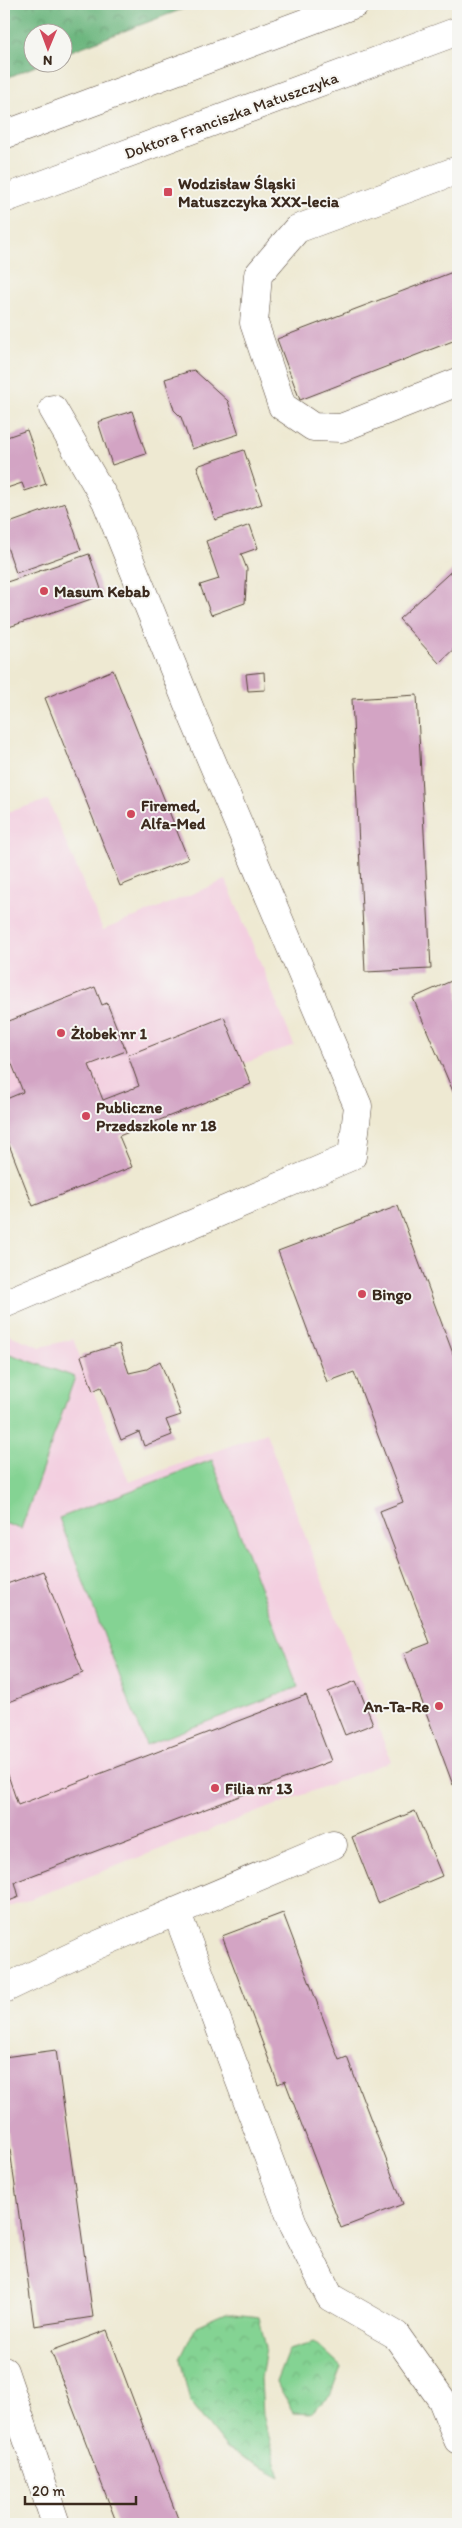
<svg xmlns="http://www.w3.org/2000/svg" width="462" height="2528" font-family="Itim,sans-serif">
<defs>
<pattern id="forest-crowns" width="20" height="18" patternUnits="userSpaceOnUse" patternTransform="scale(1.25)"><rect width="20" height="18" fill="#6bb57d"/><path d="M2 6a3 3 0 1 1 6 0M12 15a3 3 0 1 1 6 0" fill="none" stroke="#599366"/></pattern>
<pattern id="park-crowns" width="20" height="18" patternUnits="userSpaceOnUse" patternTransform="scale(1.25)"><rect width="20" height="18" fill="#84d393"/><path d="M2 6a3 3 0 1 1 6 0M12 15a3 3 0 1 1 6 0" fill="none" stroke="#73b57e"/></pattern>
</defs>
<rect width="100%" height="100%" fill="#f6f6f2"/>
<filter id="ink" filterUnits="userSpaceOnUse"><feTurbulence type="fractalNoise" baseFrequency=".02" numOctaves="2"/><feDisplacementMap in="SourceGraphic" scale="10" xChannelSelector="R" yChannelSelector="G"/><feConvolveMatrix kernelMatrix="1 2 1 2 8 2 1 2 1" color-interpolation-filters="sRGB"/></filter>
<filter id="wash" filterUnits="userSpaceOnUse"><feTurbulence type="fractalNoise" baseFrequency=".0096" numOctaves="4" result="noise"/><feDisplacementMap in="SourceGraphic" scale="20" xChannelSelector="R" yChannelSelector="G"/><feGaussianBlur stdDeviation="1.12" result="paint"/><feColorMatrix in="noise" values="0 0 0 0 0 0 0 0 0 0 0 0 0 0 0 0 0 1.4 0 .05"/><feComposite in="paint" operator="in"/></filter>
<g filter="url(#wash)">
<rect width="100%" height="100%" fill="#eee9d2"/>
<path fill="#f3cfe0" d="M48,800L103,930L226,880L294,1045L243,1064L251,1084L119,1136L132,1167L33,1206L4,1132V813Z
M4,1333L41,1347L73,1339L129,1482L266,1433L391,1761L4,1909Z"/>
<path fill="#84d393" stroke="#607e58" d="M4,1352L75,1377L21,1529L4,1523Z
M212,1460L298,1687L146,1745L59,1518Z"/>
<path fill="url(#forest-crowns)" stroke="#53704e" d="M4,4H196L63,54L62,32H32V62L43,63L4,79Z"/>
<path fill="url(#park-crowns)" stroke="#607e58" d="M225,2313L259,2317L266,2348L261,2379L263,2415L280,2477L227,2449L190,2402L180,2359L196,2326Z
M314,2342L341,2367L331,2394L311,2413L294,2412L276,2382L289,2349Z"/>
<g id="blocks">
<path fill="#d3a4c4" d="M458,270V339L300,400L277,339Z
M194,370L228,401L239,434L192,449L181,417L174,410L165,379Z
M132,411L146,454L112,465L98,422Z
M27,430L46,484L25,491L22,483L7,488L4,479V438Z
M244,450L262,504L215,520L197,466Z
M65,503L81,550L16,573L4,538V525Z
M250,525L258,548L241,554L247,569L245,603L211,615L200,585L219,579L206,541Z
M89,554L103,595L6,628L4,583Z
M458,565V645L439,663L399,619Z
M113,670L188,859L120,886L45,698Z
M264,672L265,690L248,691L246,674Z
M417,695L431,969L365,972L352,699Z
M458,978V1103L413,998Z
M95,987L102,1005L107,1003L126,1051L89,1065L103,1100L139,1086L128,1055L224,1017L251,1084L119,1136L132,1167L33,1206L4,1132V1100L23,1092L4,1044V1023Z
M398,1206L458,1367V1783L453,1785L404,1653L430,1643L380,1511L403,1502L354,1372L327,1382L278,1251Z
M119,1344L129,1373L147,1369L160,1361L181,1415L166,1420L172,1435L144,1446L139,1432L121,1440L101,1387L93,1391L81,1356Z
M43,1571L83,1673L4,1704V1585Z
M356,1681L373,1724L345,1735L328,1692Z
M306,1695L331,1761L15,1882L19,1897L4,1903V1763L18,1805Z
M415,1811L442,1876L378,1903L352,1837Z
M283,1913L339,2060L347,2057L403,2204L341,2228L285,2081L278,2084L222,1936Z
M56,2050L93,2317L34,2326L4,2105V2057Z
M107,2330L180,2524H117L51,2351Z"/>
</g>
</g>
<g filter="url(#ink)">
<use href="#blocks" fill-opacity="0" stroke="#564739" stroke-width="1"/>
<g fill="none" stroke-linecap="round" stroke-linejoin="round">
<g stroke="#564739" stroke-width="29">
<path id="street" d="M458,170L297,229L258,275L254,323L282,406L313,427L341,428L458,382
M4,1304L352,1156L358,1106L194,719L106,501L53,409
M177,1913L294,2226L330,2297L396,2335L442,2400L458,2440
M4,1989L90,1948L333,1845
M4,2371L56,2524"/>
</g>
<g stroke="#564739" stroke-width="29">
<path id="secondary" d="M4,135L355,4
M4,199L458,31"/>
</g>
<use href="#street" stroke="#fff" stroke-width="28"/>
<use href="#secondary" stroke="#fff" stroke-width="28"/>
</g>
</g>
<g fill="#d1495b" stroke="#f6f6f2" stroke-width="2">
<rect x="163" y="187" width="10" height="10" rx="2.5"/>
<circle cx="44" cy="591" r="5"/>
<circle cx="131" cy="814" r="5"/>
<circle cx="61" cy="1033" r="5"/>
<circle cx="86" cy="1116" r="5"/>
<circle cx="362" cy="1294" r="5"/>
<circle cx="439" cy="1706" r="5"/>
<circle cx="215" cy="1788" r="5"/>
</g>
<g text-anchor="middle" stroke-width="4" stroke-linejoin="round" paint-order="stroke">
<g font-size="16" fill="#3b2a1e" stroke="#f6f6f2">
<text transform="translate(231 115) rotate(-20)" y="6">Doktora Franciszka Matuszczyka</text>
</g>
<g font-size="16" font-weight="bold" fill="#3b2a1e" stroke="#f6f6f2" text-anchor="start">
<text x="178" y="189">Wodzisław Śląski<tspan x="178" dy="18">Matuszczyka XXX-lecia</tspan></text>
<text x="54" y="597">Masum Kebab</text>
<text x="141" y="811">Firemed,<tspan x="141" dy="18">Alfa-Med</tspan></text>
<text x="71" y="1039">Żłobek nr 1</text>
<text x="96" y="1113">Publiczne<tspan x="96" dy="18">Przedszkole nr 18</tspan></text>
<text x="372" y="1300">Bingo</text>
<text x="429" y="1712" text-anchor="end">An-Ta-Re</text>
<text x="225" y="1794">Filia nr 13</text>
</g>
</g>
<rect width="462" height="2528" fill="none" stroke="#f6f6f2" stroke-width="20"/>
<g transform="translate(48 48) rotate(181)"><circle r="24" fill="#f6f6f2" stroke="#aba49d"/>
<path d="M0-4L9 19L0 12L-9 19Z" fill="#d1495b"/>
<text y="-8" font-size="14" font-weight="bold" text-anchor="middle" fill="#3b2a1e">N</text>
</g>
<path d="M25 2496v8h111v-8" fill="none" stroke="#3b2a1e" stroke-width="2.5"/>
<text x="32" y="2496" font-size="15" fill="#3b2a1e" stroke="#f6f6f2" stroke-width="4" paint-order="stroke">20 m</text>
</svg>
